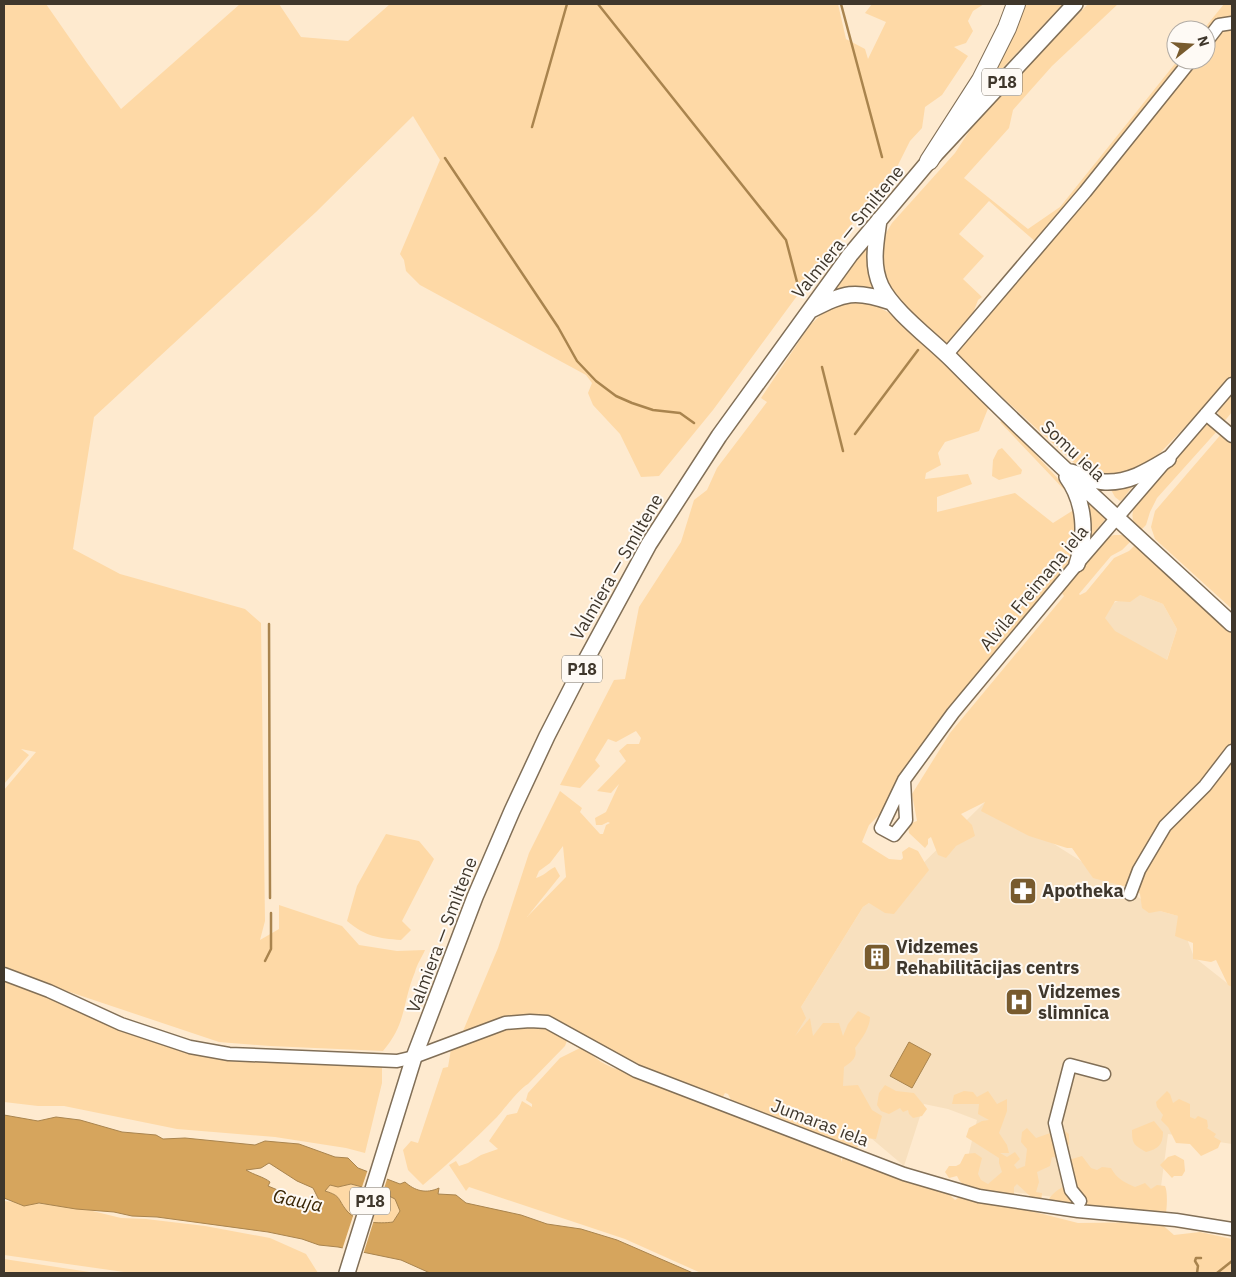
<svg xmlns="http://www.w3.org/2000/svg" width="1236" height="1277" font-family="'IBM Plex Sans',sans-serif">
<rect width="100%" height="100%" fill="#feeacf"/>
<path fill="#f8e0be" d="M1135,593L1163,604L1177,629L1166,662L1111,666L1099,610Z
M986,801L1160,911L1178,916L1194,957L1232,987V1144L1168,1134L1158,1209L961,1186L977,1120L948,1109L924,1104L904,1166L780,1061L801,1007L863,907L869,903L887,899Z"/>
<path fill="#fed9a6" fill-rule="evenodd" d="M4,4H46L87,63L121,109L240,4H279L301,37L348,41L390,4H838L846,39L865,49L868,59L886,22L865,13L872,4H984L973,11L968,21L973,31L966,43L954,47L968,56L942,95L925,107L922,128L910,141L897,167L819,266L713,410L659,476L641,477L620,434L593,405L588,393L592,383L586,375L420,285L406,271L404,260L400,254L440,160L413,116L316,212L94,417L73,549L120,574L245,609L261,623L265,921L260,940L279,929V905L342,926L359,945L397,951L425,950C422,957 417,964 415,972C402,1003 407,1023 383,1051L270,1046L219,1042L4,970V790L36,752L21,749L29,755L4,784Z
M1024,4H1063L984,88Z
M1088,4H1118L1052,66L1013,110L1009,128L964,178L1028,229L1060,207L1178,60H1206V30H1203L1224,4H1232V378L1160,453L1139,472L1096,477L1081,469L956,355V349L1037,243L989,201L959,234L984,256L963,279L982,297L978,300L969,324L948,345L941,341L887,288L881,261L882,240L892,223L955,153L981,113Z
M864,248L869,250L875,288L871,290L834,293L833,291Z
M858,301L873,304L893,315L942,356L989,406L979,431L945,442L938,453L941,465L926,473L925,479L968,474L972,484L937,497V512L1015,493L1053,523L1072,511V509L1076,512L1078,550L883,811L869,825L862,842L889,859L901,860L903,858L902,852L909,847L918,851L929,870L894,914L885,913L869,903L863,907L801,1007L806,1018L795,1036L810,1018L813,1036L823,1023H839L843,1036L848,1024L858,1011L870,1017C870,1028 861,1040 855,1048C858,1058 851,1062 844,1067L843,1086L858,1085L872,1110L882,1116L876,1139L865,1138L854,1152L779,1125L759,1111C742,1114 743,1104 731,1100L728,1094L725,1093L721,1100L646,1076L558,1022L504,1020L463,1031L498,948L529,853L560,791L582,808L580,812L600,834H603L606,825L610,823L608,822L602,825H596L595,818L606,812L619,784L611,793L597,791L626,761L619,751L627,744H639L641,738L636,731L616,742L608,739L595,760L600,766L580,788L560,785L614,680L625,679L639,607L681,542L694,500L707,490L717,468L767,402L761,398L810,325L824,312L835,306ZM563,846L566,877L527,917L560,876L555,867C548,870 544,876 536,878L539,871L550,863Z
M1232,395V412L1223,423L1219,420L1218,411Z
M1004,420L1073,495V499L1000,422Z
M1212,424L1218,430L1157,498L1150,512L1146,525L1139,532C1132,523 1130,514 1136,504L1206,425Z
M1223,432L1232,440V609L1155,539L1151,527L1155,511Z
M1002,448L1022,470L1021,474L999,480L992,476L993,460L998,450Z
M1130,483L1132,487L1123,499L1120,501L1115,497L1110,488Z
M1084,497L1107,517L1090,538Z
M1114,535H1122L1132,540L1122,550L1111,556L1079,594L1080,595L1086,592L1114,558L1129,551L1136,544L1232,632V987L1228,985L1216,960L1211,962L1193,959V943L1175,936L1178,916L1160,911L1149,913L1142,908L1140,894L1134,886H1123L1093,878L1072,848H1067L1029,836L981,811L985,802L961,814L972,825L975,836L956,846L946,858L938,855L931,837L928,839V844L925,848L909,833L908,824L917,821L912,794L950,733L1064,596L1061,592L1108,537ZM1140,595L1163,604L1177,629L1167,660L1115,631L1105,618L1115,601L1130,602Z
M386,834L419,841L434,859L402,921L411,930L401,940C378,938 366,937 347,921L357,886Z
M4,977L185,1042L222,1049L382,1058V1083L365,1153L346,1148L275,1137L177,1129L64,1106H38L4,1102Z
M514,1025H540L568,1038L565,1046L528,1084C520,1088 504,1109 497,1117C473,1141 449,1163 423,1185L408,1170L403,1150L411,1141L418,1143L443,1068L448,1067L451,1049Z
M582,1047C590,1053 599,1062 609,1066C620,1072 640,1071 646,1083L656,1082L818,1148C826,1151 833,1150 841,1153V1162L844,1155L850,1158L852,1162L874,1170L879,1167L887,1169L891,1176L896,1174L947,1192L955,1200L964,1194L1078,1223L1159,1222L1174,1235L1200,1232L1232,1239V1273H701L625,1239L469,1187L466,1191L449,1165L456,1161L459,1166L468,1163L481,1155L498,1149L489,1141L507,1115L517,1113L522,1101L532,1107V1104L526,1100L528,1093L560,1058Z
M885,1085L896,1091L914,1093L927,1109L922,1116L913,1118L909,1114L908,1110L903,1112L900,1108L889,1114L881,1111L877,1105L879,1093Z
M964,1091L973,1092L977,1097L988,1091L997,1104L1007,1099V1111L999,1133L1007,1145L1009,1153H1000L1007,1157L1015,1152L1020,1159L1014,1165L1017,1169L1025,1166L1027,1149L1021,1142L1022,1132L1027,1128L1036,1138L1062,1129L1069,1134V1145L1064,1148L1060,1158L1052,1157L1050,1166L1037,1172L1039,1182L1036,1192L1042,1193L1041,1203L1026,1200L1030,1196L1017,1184L1014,1187V1196C995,1194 966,1197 957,1176L949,1178L945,1172L949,1166H956L960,1164L965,1154L975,1153L982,1158L978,1174L981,1180L988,1184L1002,1172L999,1163V1158L966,1137L969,1128L982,1121L989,1120L978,1114L979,1104H952L954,1095Z
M1167,1091L1170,1094L1173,1103L1179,1099L1190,1104V1117L1195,1119L1198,1116L1207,1120L1208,1127L1207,1128L1216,1134L1214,1137L1221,1141L1218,1148L1201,1156L1190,1144L1176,1143L1168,1127L1161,1120L1163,1115L1157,1107L1156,1102Z
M1154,1121L1163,1132C1163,1145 1158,1149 1146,1152C1134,1145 1132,1144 1132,1130Z
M1175,1155L1184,1160L1185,1171L1182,1176H1174L1172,1178L1160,1165L1168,1157Z
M1082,1156L1091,1168L1097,1170L1102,1167L1111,1168C1117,1179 1124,1182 1135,1187L1145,1183L1151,1189L1157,1185L1165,1186C1168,1192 1167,1211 1165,1218L1046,1204C1051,1194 1058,1188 1069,1185L1067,1164L1072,1159Z
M351,1184L381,1192L395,1199L400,1210L393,1222C379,1224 357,1223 347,1211C337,1200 342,1195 325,1191V1189L330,1185L338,1187Z
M4,1201L76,1207L121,1218L146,1219L205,1226L270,1238L306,1254L318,1273H131L4,1255Z
M4,1259L96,1273H4Z"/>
<path fill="#d6a55d" stroke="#a9844e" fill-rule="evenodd" d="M909,1042L931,1054L912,1088L890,1076Z
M4,1115L38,1121L56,1117L80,1120L122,1132L156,1135L163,1139L185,1138L255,1145L265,1141L299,1144L335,1157L348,1158L358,1168L400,1184L405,1182C415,1191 426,1194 439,1188L438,1194L456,1195L466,1203L521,1215L547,1224L581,1229L617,1240L693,1273H430L401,1260L338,1247L319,1245L302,1239L268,1232L157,1217L132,1216L114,1212L76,1209L39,1203L24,1206L4,1198ZM269,1163L297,1181L313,1188L321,1204H311L268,1186L270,1182C264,1177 254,1175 246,1170L261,1168ZM351,1184L381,1192L395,1199L400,1211L393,1222C379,1224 357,1223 347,1211C337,1199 342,1196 325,1191L330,1185L338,1187Z"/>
<path fill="#feeacf" d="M368,1169L388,1176L382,1195L361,1190Z
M354,1213L374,1220L363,1255L342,1250Z"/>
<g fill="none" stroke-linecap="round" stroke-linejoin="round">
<path stroke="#a9844e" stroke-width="2.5" d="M598,4L786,240L797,282
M841,4L882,157
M532,127L567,4
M445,158L558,327L577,361L596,381L616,396L632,403L653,410L680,413L694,423
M822,367L843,451
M855,434L918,350
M269,624L270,898
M265,961L271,949V913
M1197,1273L1198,1266L1195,1261L1196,1258H1201
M1217,1273L1232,1261"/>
<g stroke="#816f57" stroke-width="15">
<path id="minor" d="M1206,42L1219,25L1232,23
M947,354L1085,192L1191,60
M1206,414L1232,436
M904,780L906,820L894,835L881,828L904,780L953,713L1077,564L1232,384
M1130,894L1139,870L1165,826L1205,786L1232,751
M4,974L49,991L121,1024L190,1047L229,1054L397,1061L414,1057L505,1023L530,1021L547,1022L636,1071L904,1174L979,1196L1078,1211L1176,1220L1232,1229
M1080,1201L1071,1190L1055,1123L1070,1065L1104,1074"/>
</g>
<g stroke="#816f57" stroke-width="18">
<path id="major" d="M879,220C876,242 871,265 881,286C893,311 931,339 952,360C1042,451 1138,537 1232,624
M811,310C845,293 854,289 891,302
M1071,472C1082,475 1095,482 1105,482C1129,483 1148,471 1168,459
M1067,477C1085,502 1087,535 1077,564
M347,1273L414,1057L475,897L512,811L547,736L586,660L649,544L719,436L850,255L929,161L1075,4"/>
</g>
<g stroke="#816f57" stroke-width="20">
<path id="highway" d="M929,161L981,80L1007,28L1016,4"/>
</g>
<use href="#minor" stroke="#fff" stroke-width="12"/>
<use href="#major" stroke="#fff" stroke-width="15"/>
<use href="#highway" stroke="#fff" stroke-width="18"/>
</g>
<defs>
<g id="pharmacy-square" transform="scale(1.4375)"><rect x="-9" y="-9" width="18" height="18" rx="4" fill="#785b2e" stroke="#fefaf5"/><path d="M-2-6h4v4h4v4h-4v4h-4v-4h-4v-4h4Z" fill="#fff"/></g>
<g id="building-square" transform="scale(1.4375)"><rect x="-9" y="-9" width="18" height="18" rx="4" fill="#785b2e" stroke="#fefaf5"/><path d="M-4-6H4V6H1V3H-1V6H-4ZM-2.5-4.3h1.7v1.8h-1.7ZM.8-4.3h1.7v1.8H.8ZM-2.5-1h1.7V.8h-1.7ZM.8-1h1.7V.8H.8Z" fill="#fff"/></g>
<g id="hospital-square" transform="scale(1.4375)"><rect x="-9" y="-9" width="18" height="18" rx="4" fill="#785b2e" stroke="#fefaf5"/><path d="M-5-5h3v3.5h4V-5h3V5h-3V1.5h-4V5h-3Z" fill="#fff"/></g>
</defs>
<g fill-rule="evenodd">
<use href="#pharmacy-square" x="1023" y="891"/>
<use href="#building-square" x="877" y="957"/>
<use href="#hospital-square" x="1019" y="1002"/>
</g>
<g text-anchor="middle" stroke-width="4" stroke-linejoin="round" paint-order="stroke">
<g fill="#fefaf5" stroke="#787268" stroke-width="1">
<rect x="982" y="68.5" width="40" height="27" rx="4"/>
<rect x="562" y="655.5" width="40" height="27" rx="4"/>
<rect x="350" y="1187.5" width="40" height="27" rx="4"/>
</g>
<g font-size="16" font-weight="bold" fill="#3f372c">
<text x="1002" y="88">P18</text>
<text x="582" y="675">P18</text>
<text x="370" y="1207">P18</text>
</g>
<g font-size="18" fill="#3f372c" stroke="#fefaf5">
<text transform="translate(848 232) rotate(-51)" y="6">Valmiera — Smiltene</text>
<text transform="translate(1073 451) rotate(43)" y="6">Somu iela</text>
<text transform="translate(617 567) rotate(-60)" y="6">Valmiera — Smiltene</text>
<text transform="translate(1034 588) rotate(-50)" y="6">Alvila Freimaņa iela</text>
<text transform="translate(442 935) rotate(-69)" y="6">Valmiera — Smiltene</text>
<text transform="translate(820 1123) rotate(21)" y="6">Jumaras iela</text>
</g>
<g font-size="18" font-weight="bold" fill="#3f372c" stroke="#fefaf5" text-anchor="start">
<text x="1042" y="897">Apotheka</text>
<text x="896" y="953">Vidzemes<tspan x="896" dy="21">Rehabilitācijas centrs</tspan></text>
<text x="1038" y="998">Vidzemes<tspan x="1038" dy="21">slimnīca</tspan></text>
</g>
<g font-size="19" font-style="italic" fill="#3a2605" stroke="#fefaf5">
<text transform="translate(298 1200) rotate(12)" y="7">Gauja</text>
</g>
</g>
<rect width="1236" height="1277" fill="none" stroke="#3f372c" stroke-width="10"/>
<g transform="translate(1191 45) rotate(73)"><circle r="24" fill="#fefaf5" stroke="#b2aca5"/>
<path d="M0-4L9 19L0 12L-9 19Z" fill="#785b2e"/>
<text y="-8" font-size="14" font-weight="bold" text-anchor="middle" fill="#3f372c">N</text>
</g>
</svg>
